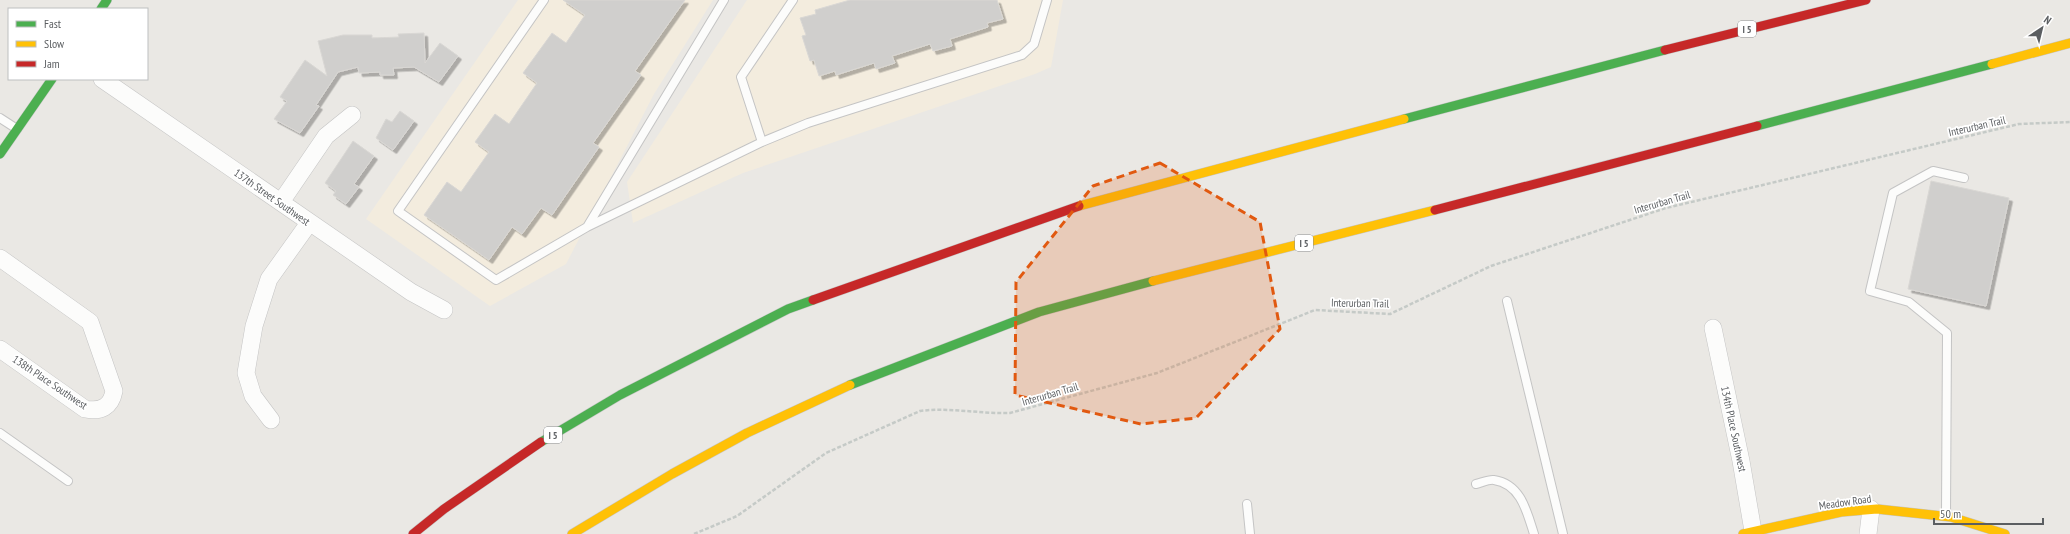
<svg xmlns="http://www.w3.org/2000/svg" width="2070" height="534" font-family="'PT Sans Narrow',sans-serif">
<defs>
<filter id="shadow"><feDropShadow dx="3.5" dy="3.5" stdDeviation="0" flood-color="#0004"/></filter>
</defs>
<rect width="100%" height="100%" fill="#eae8e4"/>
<path fill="#f3ecde" d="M518,0H713L654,94L566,264L490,306L366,219Z
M747,0H1063L1051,67L1035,74L743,173L633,223L627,182Z"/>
<path fill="#d0cfcd" stroke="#d9d7d4" filter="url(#shadow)" d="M563,0H685L635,71L641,75L593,143L599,147L552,215L541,208L522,234L512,227L489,260L424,215L447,182L461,192L489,152L475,142L495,114L509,124L537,83L523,73L552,33L566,43L585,15Z
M850,0H997L1003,19L987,23L988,27L950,39L952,46L933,51L930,44L892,56L895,63L876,69L874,63L836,75L835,71L819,76L814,60L810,61L802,36L806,35L800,18L816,14L815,10Z
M424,33L425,63L440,43L458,56L439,82L414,67L393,68L394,75H380V72L359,73L358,67L338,72L316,105L319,106L300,133L274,119L287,101L280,97L305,60L327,76L318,41L343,35H372V38L399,37L398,34Z
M400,111L414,121L393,150L376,138L386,119L392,122Z
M353,141L374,156L354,184L359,187L346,204L333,195L336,191L325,183Z
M1931,181L2009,198L1986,306L1908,289Z"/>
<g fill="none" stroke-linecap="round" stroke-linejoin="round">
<g stroke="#c4c4c4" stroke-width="10">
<path id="lane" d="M544,0L398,211L496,280L587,227
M724,0L587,227L762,142L808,123L1022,55L1034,44L1047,0
M0,118L17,129
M762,142L741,77L793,0
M1507,301L1563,534
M0,433L68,481
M1476,484C1481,483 1489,479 1494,480C1521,484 1527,512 1534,534
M1247,504L1250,534
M1946,515L1947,333L1909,302L1870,291L1893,193L1933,171L1964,178"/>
</g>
<g stroke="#c4c4c4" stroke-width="18">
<path id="street" d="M102,79L411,292L444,310
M281,202L326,136L352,115
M0,258L90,322L114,391C111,407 101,412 85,409L0,349
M1713,328L1741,461L1753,531
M271,420L253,396L246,373L254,326L269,279L309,223
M1868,534L1871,509"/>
</g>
<g stroke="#c5c5c5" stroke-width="10">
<path id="fast" d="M101,9L107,0
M1404,119L1665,50
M1757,126L1992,64
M0,154L52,79
M850,385L1039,312L1153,281
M541,442L620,395L788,309L813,300"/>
</g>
<g stroke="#c5c5c5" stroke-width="10">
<path id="slow" d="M1992,64L2070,43
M1079,206L1404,119
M1153,281L1435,210
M572,534L672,474L747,433L850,385
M1743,534L1841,512L1877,509L1951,517L2005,534"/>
</g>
<g stroke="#c5c5c5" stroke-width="10">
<path id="jam" d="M1665,50L1866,0
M1435,210L1757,126
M813,300L1079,206
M413,534L444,509L541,442"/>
</g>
<path stroke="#c5cac7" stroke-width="2.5" stroke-dasharray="4 2" stroke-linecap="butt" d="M694,534L737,516L826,453L920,411C949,407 980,414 1010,413L1157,373L1315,310L1390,314L1491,266L1666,208L2019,124L2070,122"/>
<use href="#lane" stroke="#fcfcfb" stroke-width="8"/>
<use href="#street" stroke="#fcfcfb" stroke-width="17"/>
<use href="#fast" stroke="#4caf50" stroke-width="9"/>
<use href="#slow" stroke="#ffc107" stroke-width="9"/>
<use href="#jam" stroke="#c62828" stroke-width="9"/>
</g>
<path fill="#e15910" fill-opacity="0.2" stroke="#e15910" stroke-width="3" stroke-dasharray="8 5" stroke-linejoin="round" d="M1160,163L1260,222L1280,329L1196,418L1141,424L1015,395L1016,282L1093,186Z"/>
<g text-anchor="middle" stroke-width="3.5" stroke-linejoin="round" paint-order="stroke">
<g fill="#fff" stroke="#8c8e90" stroke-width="1">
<rect x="1738" y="21" width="18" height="16" rx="3"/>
<rect x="1295" y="235" width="18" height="16" rx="3"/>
<rect x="544" y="427" width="18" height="16" rx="3"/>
</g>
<g font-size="10" font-weight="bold" fill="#5b5e61">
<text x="1747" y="33">I 5</text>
<text x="1304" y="247">I 5</text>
<text x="553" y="439">I 5</text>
</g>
<g font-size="11" fill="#5b5e61" stroke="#fff">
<text transform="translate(1977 126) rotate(-13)" y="4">Interurban Trail</text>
<text transform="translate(272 197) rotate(35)" y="4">137th Street Southwest</text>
<text transform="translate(1662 202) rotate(-16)" y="4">Interurban Trail</text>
<text transform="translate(1360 303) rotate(1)" y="4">Interurban Trail</text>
<text transform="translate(50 382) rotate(34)" y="4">138th Place Southwest</text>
<text transform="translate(1050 394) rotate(-16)" y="4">Interurban Trail</text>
<text transform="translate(1734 429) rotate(78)" y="4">134th Place Southwest</text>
<text transform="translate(1845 502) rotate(-8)" y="4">Meadow Road</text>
</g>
</g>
<rect x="8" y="8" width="140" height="72" fill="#ffffff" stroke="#bdbfc0"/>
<rect x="16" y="21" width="20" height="6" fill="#4caf50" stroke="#bdbfc0"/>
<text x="44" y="28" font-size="12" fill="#5b5e61">Fast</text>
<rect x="16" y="41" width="20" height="6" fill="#ffc107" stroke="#bdbfc0"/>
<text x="44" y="48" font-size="12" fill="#5b5e61">Slow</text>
<rect x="16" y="61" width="20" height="6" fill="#c62828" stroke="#bdbfc0"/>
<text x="44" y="68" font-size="12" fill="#5b5e61">Jam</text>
<g transform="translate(2042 28) rotate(35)" stroke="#ffffff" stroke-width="3" paint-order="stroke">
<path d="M0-3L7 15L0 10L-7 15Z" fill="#5b5e61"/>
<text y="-6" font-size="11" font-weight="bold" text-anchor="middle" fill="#5b5e61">N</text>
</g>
<path d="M1934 518v6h109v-6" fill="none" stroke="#5b5e61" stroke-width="2"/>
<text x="1940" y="518" font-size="12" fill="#5b5e61" stroke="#ffffff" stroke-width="3" paint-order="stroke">50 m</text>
</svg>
